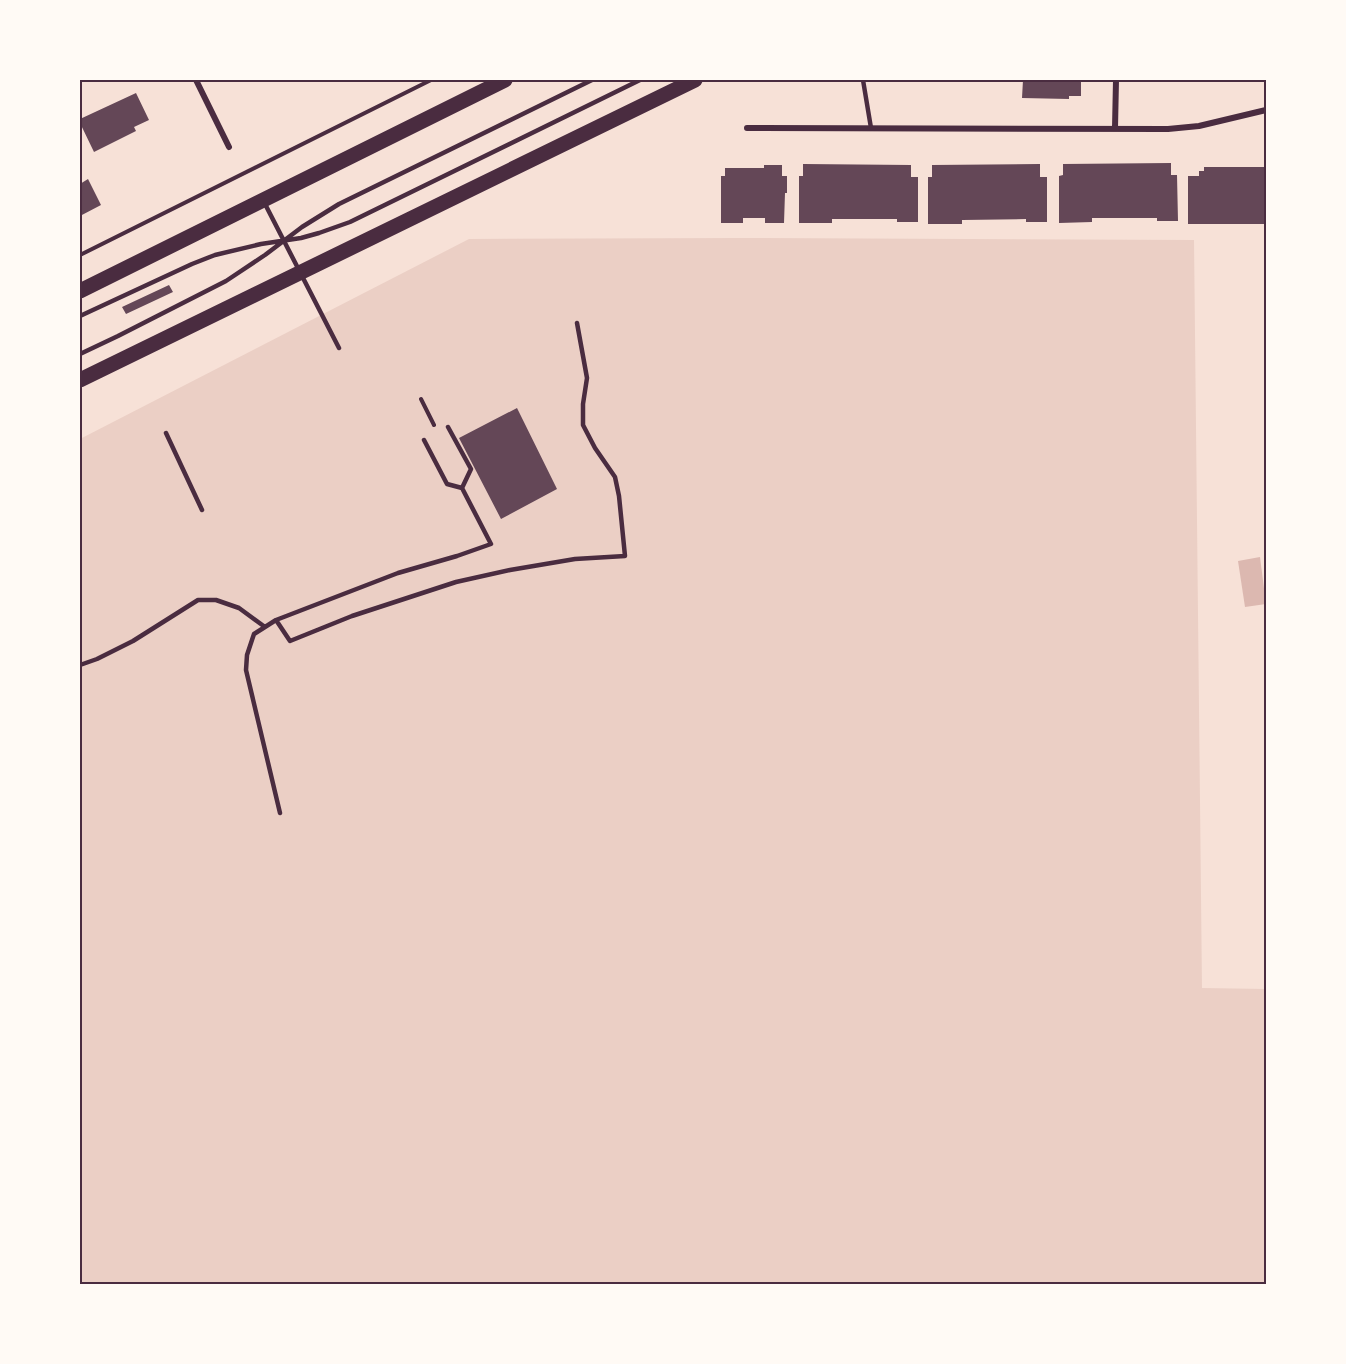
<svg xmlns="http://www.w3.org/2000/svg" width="1346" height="1364" font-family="Montserrat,sans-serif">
<rect width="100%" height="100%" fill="#f7e1d7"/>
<path fill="#ebcfc5" d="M740,238L1194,240L1202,988L1266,989V1284H80V439L469,239Z"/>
<path fill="#dcb8b0" d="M1260,557L1266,604L1245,607L1238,561Z"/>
<path fill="#644757" d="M1023,80H1081V96H1069V99L1022,98Z
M136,93L149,120L134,127L136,131L94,152L80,123V119Z
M1171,163V175H1177L1178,221H1157V218H1092V222L1059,223V176L1063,175V164Z
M803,164L911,165V177H918V222H897V219H832V223H799V176H803Z
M1040,164V177H1047V222H1026V219L962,220V224H928V177H932V165Z
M764,165H782V176H787V193H785L784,223H765V218H743V223H721V176H725V168H764Z
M1204,167H1266V224H1188V176H1199V171H1204Z
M88,179L101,205L80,216V184Z
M169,285L173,292L126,314L122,307Z
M517,408L557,489L501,519L459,438Z"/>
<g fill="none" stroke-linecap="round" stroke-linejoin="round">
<path stroke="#4a2c40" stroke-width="4" d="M80,255L431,80
M421,399L434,425"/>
<path stroke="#4a2c40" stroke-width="4.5" d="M863,80L871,128
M265,204L339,348
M80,316L192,264L215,255L261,244L301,238L319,233L350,222L640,80
M80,354L118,336L226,281L265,255L302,227L339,204L592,80
M448,427L471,469L462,488
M166,433L202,510
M276,620L290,641L352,616L456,582L510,570L575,559L625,556L619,496L615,477L595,448L583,425V404L587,378L577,323
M80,665L97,659L133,641L198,600H216L239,608L265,627
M280,813L246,670L247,655L254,634L276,620L398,573L457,556L491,544L462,488L447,484L424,440"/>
<path stroke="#4a2c40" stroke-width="6" d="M196,80L229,147
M747,128L1168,129L1199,126L1266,110
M1115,128L1116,80"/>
<path stroke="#4a2c40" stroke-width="15" d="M80,291L505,80
M80,380L695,80"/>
</g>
<rect width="1346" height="1364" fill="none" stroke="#fffaf5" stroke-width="162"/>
<rect x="81" y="81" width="1184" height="1202" fill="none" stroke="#4a2c40" stroke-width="2"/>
</svg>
